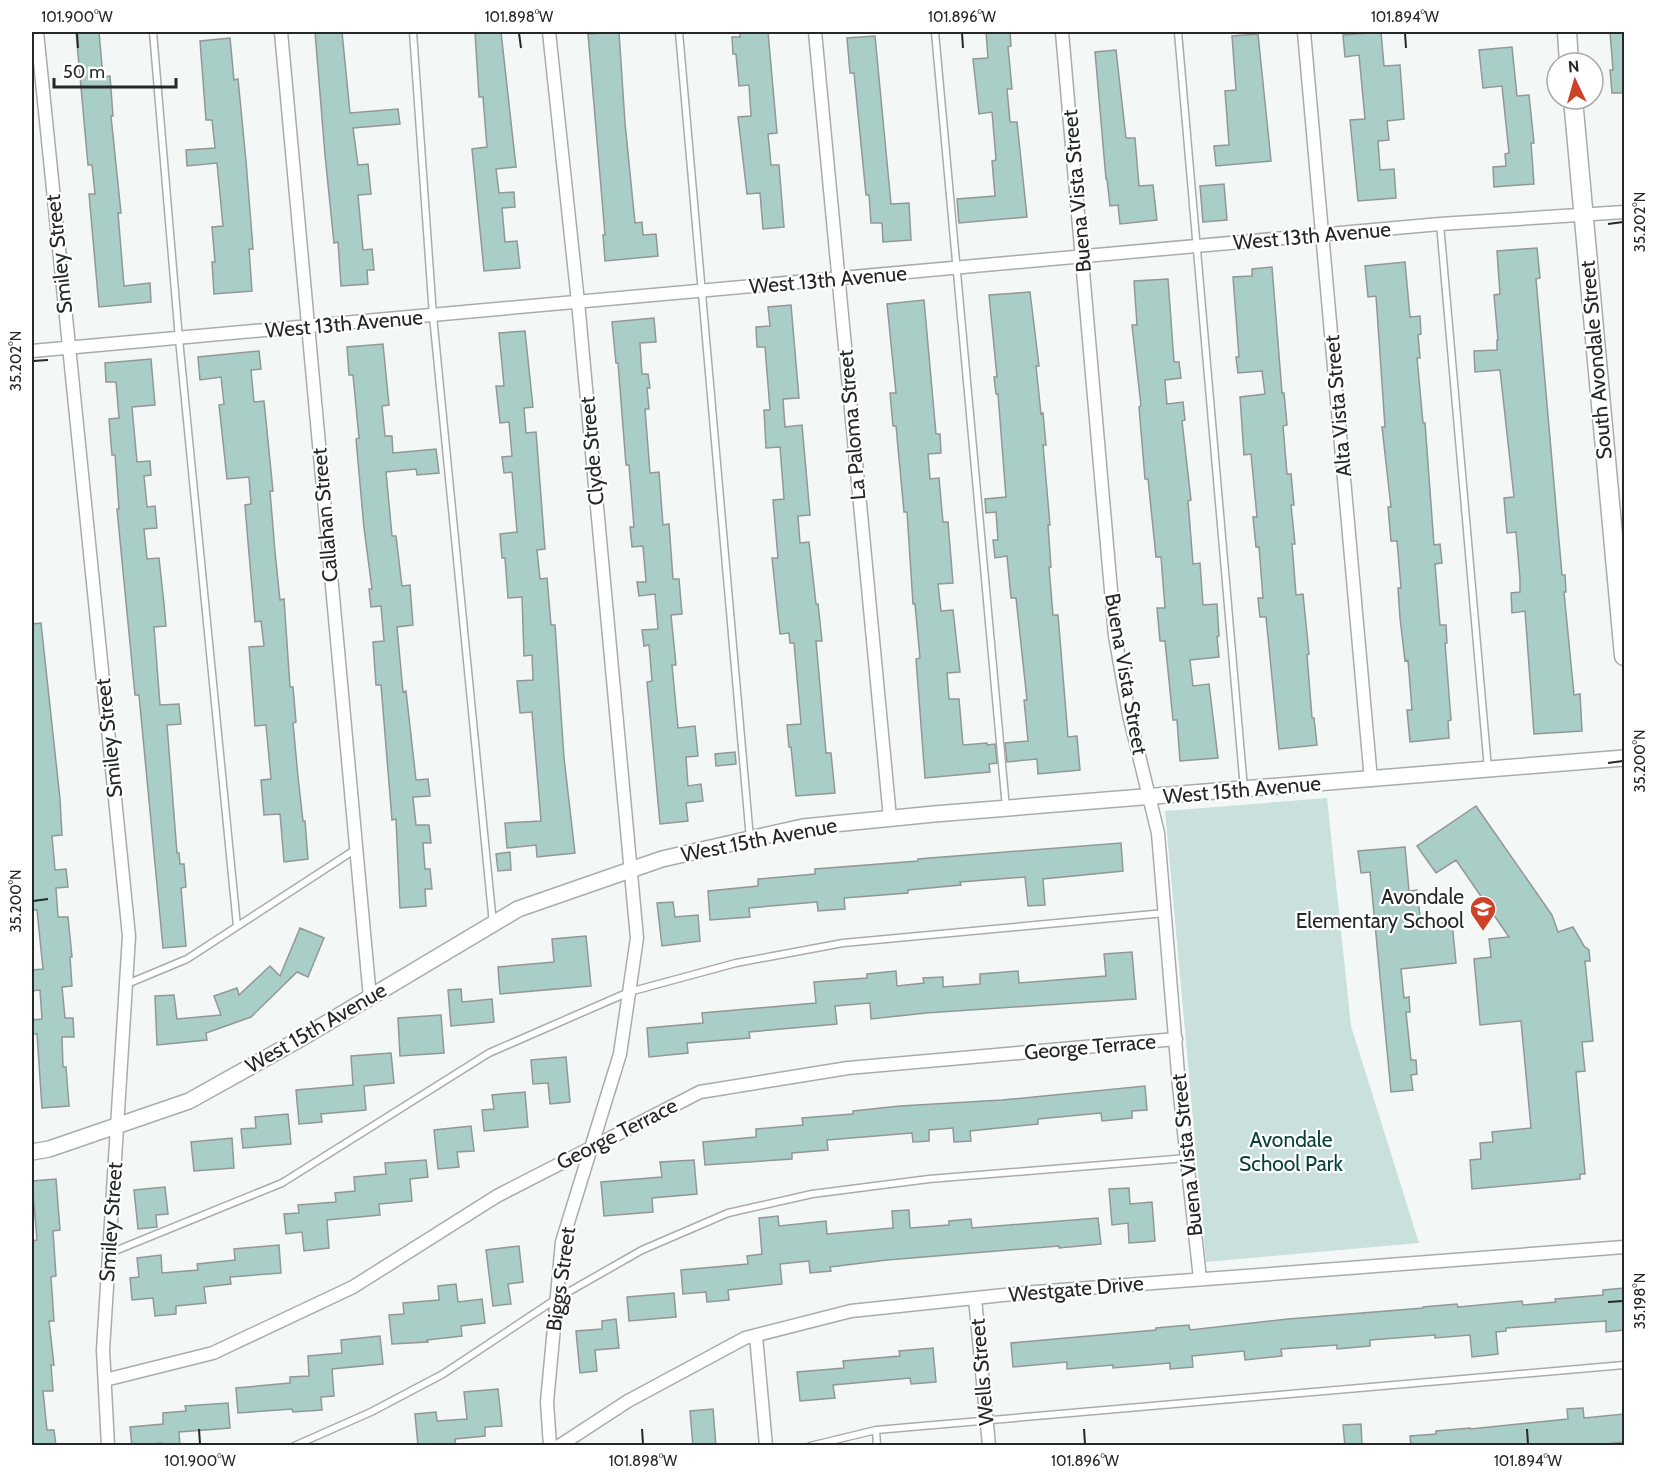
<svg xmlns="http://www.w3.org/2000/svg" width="1656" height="1477" font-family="Cabin,sans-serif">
<rect width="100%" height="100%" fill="#f3f8f7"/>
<path fill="#c9e0dc" d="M1327,798L1351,1026L1419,1243L1206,1262L1165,811Z"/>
<path fill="#a8cec7" stroke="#939796" stroke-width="1.5" d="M76,32H99L103,77L110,76L113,116H111L121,213H118L124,286L150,283L151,302L99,307L89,194H95L92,165H88Z
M315,32H342L350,113L398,109L400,124L353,128L358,165L368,164L371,194L358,195L363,250L372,249L374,270H367L368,284L341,286L338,242L334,243L325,155Z
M475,32H501L516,167L496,169L499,193L514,192L515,207L502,208L505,242L517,241L520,268L484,271L472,149L487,147L483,97H479Z
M619,32L625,123L635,223L642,222L643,235L656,234L658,256L605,261L603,235H605L588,34Z
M740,32H768L777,133L768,134L771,165H779L784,227L763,229L760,193L747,194L738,117L751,116L749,85L739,86L736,54H733L732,37H740Z
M986,32H1010L1011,46L1008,47L1012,89H1007L1010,122H1017L1027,217L959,223L957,199L995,196L992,161L996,160L992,112L979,114L973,59L988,58Z
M1381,32L1384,66L1400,65L1404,119L1387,121L1389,140L1378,141L1380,170L1394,169L1396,198L1358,201L1350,120L1365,119L1359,55L1345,57L1343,35Z
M1610,32H1624V93H1612L1610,70H1613Z
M1258,34L1271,161L1216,166L1214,146L1229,145L1225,91L1236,90L1232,36Z
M875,36L891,204L909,203L911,240L883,242L882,223H871L869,195H866L854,73H850L847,38Z
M230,38L234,80L238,79L246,161L253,249H249L252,291L214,294L212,262H215L212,227L223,226L217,163L187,166L186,150L215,148L212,120H206L200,41Z
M1512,47L1517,96L1529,95L1534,143H1531L1534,184L1494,187L1493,167L1506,166L1505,154L1509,153L1502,86L1483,88L1479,50Z
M1116,50L1126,138H1135L1139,186L1153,185L1157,220L1120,224L1118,205L1110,206L1107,179H1106L1095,52Z
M1224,184L1227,220L1203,222L1200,186Z
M1537,248L1540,278L1536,279L1562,575H1565L1566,592H1564L1574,695L1580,694L1582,731L1534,734L1525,611L1512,613L1511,593L1520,592V579L1516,532L1507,533L1504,498L1514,497L1500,370L1475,372L1474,351L1497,350V340H1498L1494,295L1500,294L1497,251Z
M1405,262L1410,317L1420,316L1421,334L1418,335L1420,358H1417L1423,423H1425L1434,545L1440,544L1442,563L1435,564L1440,625H1446L1447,643H1445L1451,720L1448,721L1449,738L1410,742L1407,710H1412L1408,660L1405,661L1400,618L1398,588H1401L1397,541H1391L1388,507H1391L1382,427H1385L1376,296L1368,297L1365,266Z
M1272,267L1282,393H1284L1287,425L1283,426L1287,474H1291L1294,505H1291L1295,544H1292L1296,595L1303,594L1309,654L1307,655L1312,718H1314L1317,745L1279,749L1266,617H1260L1258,598H1263L1259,547H1256L1253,517H1257L1251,454L1244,455L1240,397L1265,394L1262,371L1238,373L1236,357H1239L1233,277L1252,276V269Z
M1168,279L1174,362H1179L1181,378L1165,380L1167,404L1183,402L1185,420L1182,421L1191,500L1188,501L1193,564L1200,563L1203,605L1217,604L1219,636L1217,637L1219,657L1190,660L1193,686L1209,684L1218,758L1180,761L1177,720H1173L1165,641H1160L1157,608H1165L1161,557H1156L1148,479H1145L1139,407L1141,406L1132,325H1137L1134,281Z
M1030,292L1039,366H1036L1041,414L1043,413L1046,445H1043L1050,525H1048L1051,567H1049L1053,615H1058L1068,737L1077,736L1080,770L1038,774L1037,759L1007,762L1005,743L1028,741L1024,700H1027L1016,598H1011L1007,556L995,558L993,540H998L996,512L986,513L985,499L1006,497L998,394H996L994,377H997L989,295Z
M924,300L936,434H940L941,453L928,454L930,479L939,478L943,522H948L953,583L938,584L941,611L953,610L960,672L947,673L949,699H959L963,745L987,743V745L995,744L997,763L989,764L990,772L925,778L916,659L920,658L915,604H913L907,512H904L896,426H893L890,393H896L887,304Z
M791,305L799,398L783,399L785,427L802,425L810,515L798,516L800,543L809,542L816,604H818L822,641H816L826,753H831L835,793L796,796L791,747H789L787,725L801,724L794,643H790L789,633L780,634L772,558H778L773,500L784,499L780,447L766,448L764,410H770L765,347H757L756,327L770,326L768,307Z
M654,318L656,342L640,343L642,374H648L650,388H647L649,409H645L650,473L659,472L663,525L669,524L673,579H679L682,614L671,615L676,665H672L678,728L695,726L698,756L686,757L688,786L701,784L703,801L686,803L688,821L660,824L647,682L652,681L649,645L644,646L642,630L658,629L655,594L639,596L637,582H646L643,546L632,547L630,527H634L629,465H626L618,363H616L612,322Z
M525,331L533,407L524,408L526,433L536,432L545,549L537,550L540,579L547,578L551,625H555L564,758L575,853L537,857L536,845L507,848L505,823L541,821L532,712L520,713L517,681L533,680L532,655L524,656L522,597L508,598L505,558H502L500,534L517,532L512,472L504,473L502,457L512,456L509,422L500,423L496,386H504L499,333Z
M383,344L389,405L382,406L385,436H392L393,453L436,449L439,473L417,475L416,469L386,472L392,536H396L402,586L410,585L413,625L397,627L403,692L406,691L416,780L428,779L430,796L413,797L416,825H429L431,843H423L425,869H430L432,889H425L426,906L400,908L396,819L392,820L381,685H376L373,642L384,641L381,606L371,607L369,589H372L364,528L356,439L359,438L353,375H349L347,347Z
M259,351L261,369L251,370L254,402L264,401L273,491H270L275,552L280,600L284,599L290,687H293L296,722L293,723L298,777L303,821H305L308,859L284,862L280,814L264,815L261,780L271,779L266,725L255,726L249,647L264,646L261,621L255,622L248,542L245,505L251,504L249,477L227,479L219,405L224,404L221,377L200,380L198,357Z
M151,359L155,405L132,407L137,462L150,461L151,475L144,476L147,507L155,506L157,528L144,529L147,559L159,558L164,604L166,626L154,627L160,705L179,704L181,724L167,725L177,853H179L180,864H184L186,887L181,888L186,946L163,948L139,695H135L117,509H119L115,455H112L109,419L119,418L116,382H106L105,363Z
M41,623L60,799L62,835L52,836L55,870L66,869L68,887L56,888L58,917H68L72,957H70L72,986L62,987L65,1018H73L74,1037H62L63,1067H66L69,1106L42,1108L37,1034H32V1020L42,1019L40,990L32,991V970L43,969L37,910H33L32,897V624Z
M735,752L736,764L716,766L715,754Z
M1476,806L1552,915L1558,932L1573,927L1584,946L1589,950L1590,961H1585L1593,1041L1582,1042L1585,1071L1576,1072L1585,1174H1580V1179L1472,1189L1470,1160L1481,1159L1480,1143L1493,1142L1492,1132L1531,1128L1521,1021L1480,1025L1474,959L1491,957L1489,939L1509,937L1456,860L1436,873L1417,846Z
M1121,843L1123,871L1043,879L1045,905L1028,906L1025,877L960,882L961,885L908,890V893L844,898L845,909L818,911L817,902L749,908L750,917L710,920L708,891L758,886V879L815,874V869L918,861V859Z
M1405,847L1409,891L1417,890L1421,925L1452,922L1456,963L1401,969L1404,998L1409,997L1410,1012H1406L1411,1060H1416L1417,1074L1411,1075L1413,1090L1391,1092L1370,872L1361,873L1358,851Z
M510,852L511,870L498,871L496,854Z
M673,902L675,917L698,915L700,941L662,946L657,903Z
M300,928L324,938L308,977L297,972L251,1017L206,1033L207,1040L157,1045L155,996L174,995L177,1019L221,1015L214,996L237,988L239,995L270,966L280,976Z
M586,936L591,986L500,994L498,967L554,962L552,939Z
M1132,952L1136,999L926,1013L871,1019L870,1003L835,1006L837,1024L749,1032L750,1038L687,1043L688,1053L649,1057L647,1028L703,1023L702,1013L816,1003L814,982L867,978V974L896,971L897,986L924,983L923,978L943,977V987L980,984V974L1018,971L1019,983L1106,976L1104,954Z
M461,989L462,1002L492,999L494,1022L451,1026L448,990Z
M441,1015L444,1053L400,1056L398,1018Z
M391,1053L394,1083L364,1086L366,1110L321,1114L322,1122L299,1124L296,1090L353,1085L351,1056Z
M566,1057L570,1102L550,1104L548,1083L533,1084L531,1060Z
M1145,1086L1147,1110L1132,1111V1118L1102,1121L1101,1113L1038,1119V1124L970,1131L971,1141L954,1142L953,1128L929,1130V1141L913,1142L912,1133L827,1140L828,1150L792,1153V1159L705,1165L703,1142L756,1137V1129L803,1125L802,1118L853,1114V1111L900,1106L1002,1100Z
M525,1092L528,1127L484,1131L482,1110L494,1109L492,1095Z
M288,1114L291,1144L243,1148L241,1129L256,1128L255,1117Z
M471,1126L474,1151L457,1152L459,1167L438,1169L434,1130Z
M232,1138L234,1168L194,1171L191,1142Z
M426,1160L428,1177L410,1179L412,1201L379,1204L380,1215L327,1220L329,1248L304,1251L302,1232L286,1234L284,1214L299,1213L298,1205L336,1202L335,1193L355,1191L354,1177L386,1174L385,1163Z
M694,1160L697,1194L652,1198L653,1212L604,1216L601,1182L662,1177L660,1162Z
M56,1179L60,1230L53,1231L56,1276L51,1277L54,1321H49L54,1365H51L53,1391H43L47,1430H54L56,1446H32V1241L37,1240L32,1181Z
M165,1187L168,1214L156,1215L157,1227L138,1229L134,1190Z
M1129,1188L1130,1204L1152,1202L1155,1241L1129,1243L1128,1223L1112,1225L1109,1189Z
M909,1210L910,1228L949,1225V1221L971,1219L972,1228L1098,1218L1101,1244L1059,1248V1246L887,1260L830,1267L831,1271L810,1273L809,1261L780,1264L782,1284L728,1290L729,1300L707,1302L706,1292L683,1294L681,1270L748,1264L747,1256L762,1254L759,1218L778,1216L779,1226L826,1221L827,1234L893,1228L892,1211Z
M279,1245L281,1273L230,1277L231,1284L204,1287L206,1303L176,1306V1314L155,1316L153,1298L132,1300L130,1278L139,1277L137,1258L161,1255L162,1273L198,1270L197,1264L235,1260L234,1249Z
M519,1246L523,1282L508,1284L511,1304L493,1306L486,1250Z
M456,1284L458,1302L482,1299L485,1323L461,1326L462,1336L427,1340L428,1342L392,1344L389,1315L404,1314L403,1303L439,1300L438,1286Z
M1624,1288V1330L1606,1332V1321L1506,1328V1331L1496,1332L1498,1354L1472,1357L1470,1335L1435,1338V1335L1370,1340V1346L1337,1349V1345L1281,1349L1282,1356L1245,1360L1244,1351L1192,1356L1193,1367L1170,1369V1363L1113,1368V1365L1067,1369V1362L1013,1367L1011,1343L1156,1330V1328L1189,1325L1190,1330L1288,1319L1423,1308V1307L1457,1304L1458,1307L1522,1301L1523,1305L1556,1302L1555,1299L1603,1295V1290Z
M674,1293L676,1317L629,1321L627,1297Z
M616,1319L619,1348L595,1350L597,1371L580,1373L576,1331L602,1329V1321Z
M380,1336L383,1364L332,1369L334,1396L321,1397L322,1410L293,1412L292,1409L238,1413L236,1388L290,1383V1377L309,1376L308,1356L342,1353L341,1340Z
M933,1348L936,1382L911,1384L910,1378L833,1385L835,1398L800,1401L797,1372L844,1368L843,1361L900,1356L899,1351Z
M498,1389L502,1426L485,1427V1436L455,1439L456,1446H418L415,1414L436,1412L437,1421L467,1419L464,1392Z
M228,1403L230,1428L179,1432L180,1446H161V1443L132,1446L130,1427L163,1424V1413L186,1411L185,1406Z
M1583,1408L1584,1418L1624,1414V1442L1586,1446H1411L1410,1436L1436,1434V1431L1470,1428V1429L1568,1419L1567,1409Z
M713,1409L716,1446H693L690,1411Z
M1361,1424L1362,1446H1345L1343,1425Z"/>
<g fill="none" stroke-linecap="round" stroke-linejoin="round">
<g stroke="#a8adac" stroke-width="9">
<path id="service" d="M153,32L179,339L237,926
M413,32L433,316L493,924
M679,32L750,839
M935,32L1006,808
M1178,32L1244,789
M1440,224L1488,769
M127,984L187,959L356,849
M110,1253L282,1183L489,1053L629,992L736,963L843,943L1165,913
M876,1430L877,1446
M294,1446L371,1412L443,1374L556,1299L642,1250L728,1213L812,1194L929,1179L1187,1158
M810,1446L876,1430L1624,1365"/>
</g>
<g stroke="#a8adac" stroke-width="15">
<path id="minor" d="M37,32L129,936L103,1350L108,1446
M281,32L370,998
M549,32L578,302L637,938L620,1054L562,1242L547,1402L550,1446
M815,32L890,818
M1062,32L1115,636L1129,715L1158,833L1179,1086L1200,1279
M1304,32L1371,780
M32,351L1440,224L1624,212
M975,1298L989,1446
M756,1336L766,1446
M105,1380L213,1353L353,1287L497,1196L700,1092L848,1068L1176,1039
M559,1446L628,1401L745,1338L851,1311L1022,1293L1624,1247"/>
</g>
<g stroke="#a8adac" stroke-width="18">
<path id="tertiary" d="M32,1152L49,1149L189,1101L300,1039L518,909L662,859L803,827L934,814L1624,758"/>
</g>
<g stroke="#a8adac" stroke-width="21">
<path id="secondary" d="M1567,32L1569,63
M1573,99L1624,656"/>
</g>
<use href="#service" stroke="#fff" stroke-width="6"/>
<use href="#minor" stroke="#fff" stroke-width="12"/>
<use href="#tertiary" stroke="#fff" stroke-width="15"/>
<use href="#secondary" stroke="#fff" stroke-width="18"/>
</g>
<path fill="none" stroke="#262727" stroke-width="2" d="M77,33L78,48M519,33L521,48M962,33L963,48M1405,33L1406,48M1608,224L1623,222M33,361L48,360M1608,763L1623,761M33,901L48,899M1608,1302L1623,1301M199,1429L200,1444M642,1429L643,1444M1084,1429L1085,1444M1527,1429L1528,1444"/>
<defs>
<g id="school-pin" transform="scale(1.35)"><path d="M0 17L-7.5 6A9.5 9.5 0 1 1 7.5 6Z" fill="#cd4228" stroke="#fff"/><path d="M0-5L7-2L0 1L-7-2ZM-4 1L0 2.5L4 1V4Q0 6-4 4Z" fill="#fff"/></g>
</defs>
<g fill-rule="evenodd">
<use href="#school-pin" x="1483" y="909"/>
</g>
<g text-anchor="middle" stroke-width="4.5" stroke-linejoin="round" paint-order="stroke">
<g font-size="21" fill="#262727" stroke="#fff">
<text transform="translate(1077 191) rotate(-95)" y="7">Buena Vista Street</text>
<text transform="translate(1312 236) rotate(-5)" y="7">West 13th Avenue</text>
<text transform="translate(59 254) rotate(-96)" y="7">Smiley Street</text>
<text transform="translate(828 280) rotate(-5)" y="7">West 13th Avenue</text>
<text transform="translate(344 324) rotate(-5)" y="7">West 13th Avenue</text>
<text transform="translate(1596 360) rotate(-95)" y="7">South Avondale Street</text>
<text transform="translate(1338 406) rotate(-95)" y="7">Alta Vista Street</text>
<text transform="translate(852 425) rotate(-95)" y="7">La Paloma Street</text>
<text transform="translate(592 451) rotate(-95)" y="7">Clyde Street</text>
<text transform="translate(325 515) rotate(-95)" y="7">Callahan Street</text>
<text transform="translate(1126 674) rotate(80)" y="7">Buena Vista Street</text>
<text transform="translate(109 738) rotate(-96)" y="7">Smiley Street</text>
<text transform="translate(1242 790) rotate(-5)" y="7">West 15th Avenue</text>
<text transform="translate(759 840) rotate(-11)" y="7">West 15th Avenue</text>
<text transform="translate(316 1028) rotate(-30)" y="7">West 15th Avenue</text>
<text transform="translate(1090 1047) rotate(-5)" y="7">George Terrace</text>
<text transform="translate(617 1134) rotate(-27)" y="7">George Terrace</text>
<text transform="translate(1187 1155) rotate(-96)" y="7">Buena Vista Street</text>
<text transform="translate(111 1222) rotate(-86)" y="7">Smiley Street</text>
<text transform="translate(561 1279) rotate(-82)" y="7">Biggs Street</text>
<text transform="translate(1076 1289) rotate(-5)" y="7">Westgate Drive</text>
<text transform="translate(982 1372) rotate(-95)" y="7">Wells Street</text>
</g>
<g font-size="21" fill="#262727" stroke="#fff" text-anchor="end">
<text x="1464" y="904">Avondale<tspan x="1464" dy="24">Elementary School</tspan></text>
</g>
<g font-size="21" fill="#06403a" stroke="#fff">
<text x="1291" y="1147">Avondale<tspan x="1291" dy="24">School Park</tspan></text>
</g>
</g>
<rect width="1656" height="1477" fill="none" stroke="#ffffff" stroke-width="66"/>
<g transform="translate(1575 81) rotate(355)"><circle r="28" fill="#ffffff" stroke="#a8a9a9" stroke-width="1.5"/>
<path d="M0-4.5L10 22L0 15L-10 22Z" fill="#cd4228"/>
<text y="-9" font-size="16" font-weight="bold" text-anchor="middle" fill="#262727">N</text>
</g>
<path d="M54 78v9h122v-9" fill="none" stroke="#262727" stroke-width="3"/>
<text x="63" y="78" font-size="18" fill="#262727" stroke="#ffffff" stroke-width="4.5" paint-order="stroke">50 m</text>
<rect x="33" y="33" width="1590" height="1411" fill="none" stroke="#262727" stroke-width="2"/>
<g font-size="15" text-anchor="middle" fill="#262727">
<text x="77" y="22">101.900°W</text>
<text x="519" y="22">101.898°W</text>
<text x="962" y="22">101.896°W</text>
<text x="1405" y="22">101.894°W</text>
<text transform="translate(1640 222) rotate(-90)" y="5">35.202°N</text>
<text transform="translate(16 361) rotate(-90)" y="5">35.202°N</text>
<text transform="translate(1640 761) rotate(-90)" y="5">35.200°N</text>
<text transform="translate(16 901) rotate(-90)" y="5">35.200°N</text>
<text transform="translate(1640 1301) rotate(-90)" y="5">35.198°N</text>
<text x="200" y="1466">101.900°W</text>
<text x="643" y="1466">101.898°W</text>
<text x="1085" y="1466">101.896°W</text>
<text x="1528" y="1466">101.894°W</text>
</g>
</svg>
